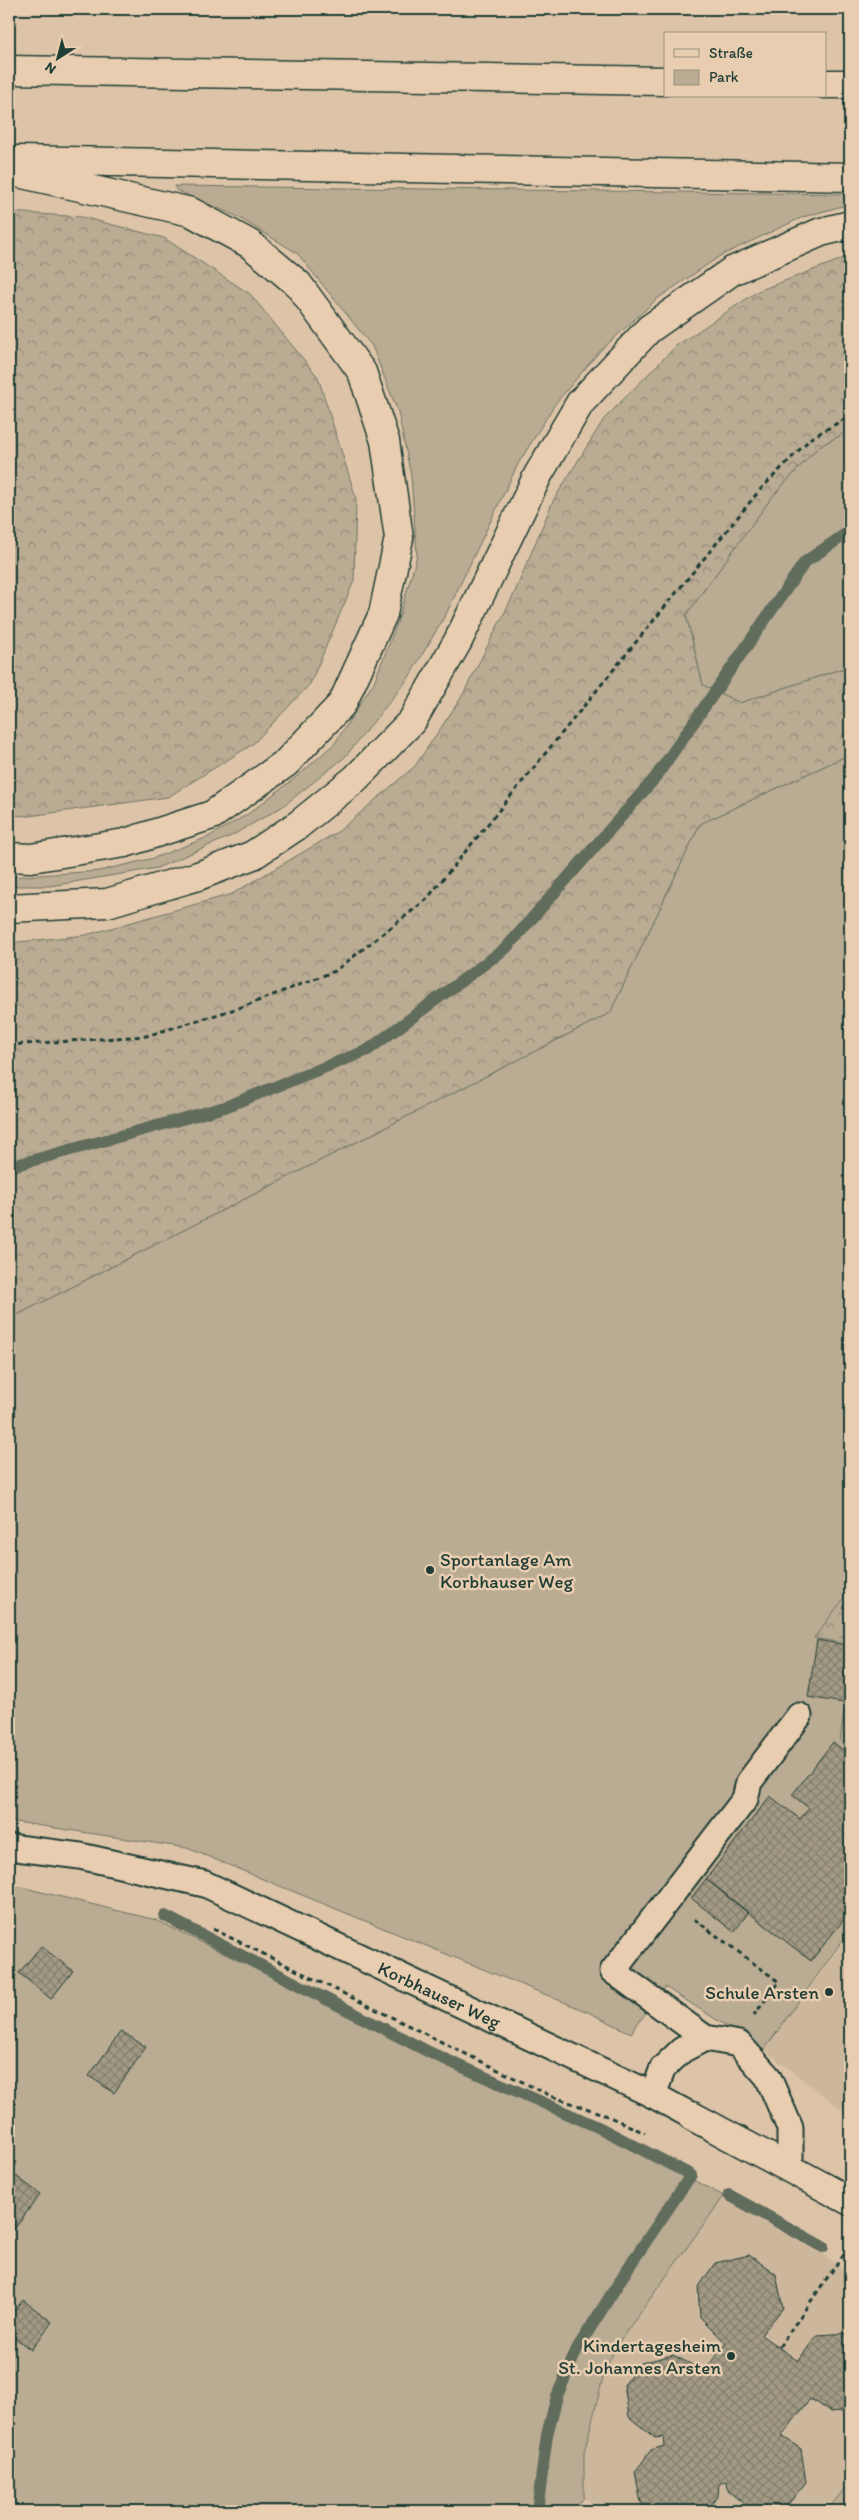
<svg xmlns="http://www.w3.org/2000/svg" width="859" height="2520" font-family="Itim,sans-serif">
<defs>
<pattern id="forest-crowns" width="20" height="18" patternUnits="userSpaceOnUse" patternTransform="scale(1.25)"><rect width="20" height="18" fill="#baab93"/><path d="M2 6a3 3 0 1 1 6 0M12 15a3 3 0 1 1 6 0" fill="none" stroke="#978c79"/></pattern>
<pattern id="building-cross-hatch" width="8" height="8" patternUnits="userSpaceOnUse" patternTransform="scale(1.25)"><rect width="8" height="8" fill="#a39a84"/><path d="M0 0l8 8M0 8l8-8" fill="none" stroke="#847f6d"/></pattern>
</defs>
<rect width="100%" height="100%" fill="#ddc4a8"/>
<filter id="ink" filterUnits="userSpaceOnUse"><feTurbulence type="fractalNoise" baseFrequency=".02" numOctaves="2"/><feDisplacementMap in="SourceGraphic" scale="10" xChannelSelector="R" yChannelSelector="G"/><feConvolveMatrix kernelMatrix="1 2 1 2 8 2 1 2 1" color-interpolation-filters="sRGB"/></filter>
<g filter="url(#ink)">
<path fill="#ccb79d" d="M850,1934V2116L764,2050Z
M724,2196L820,2251L850,2274V2481L827,2511H601L584,2498V2453L605,2370L619,2342Z"/>
<path fill="#baab93" stroke="#6c7464" d="M175,186L850,194V204L803,217L720,256L657,299L600,351L555,404L518,464L446,614L408,679L345,757L282,807L231,836L157,868L50,886H9V877L99,871L154,858L208,837L248,814L300,774L335,743L374,682L399,618L417,556L411,476L398,412L372,346L297,253L238,217L176,190Z
M850,430V666L740,703L703,685L686,615L772,497L818,447Z
M850,754V1930L764,2050L665,1987L631,2033L588,2012L187,1848L9,1821V1319L610,1013L700,824Z
M9,1887H21L156,1920L462,2071L596,2130L724,2196L619,2342L605,2370L584,2453V2498L572,2511H9Z
M850,2481V2511H827Z"/>
<path fill="url(#forest-crowns)" stroke="#6c7464" d="M9,212L82,217L164,238L250,294L318,377L356,498L354,581L310,684L253,744L168,797L29,816L9,815Z
M850,256V430L818,447L772,497L686,615L703,685L740,703L850,666V754L700,824L610,1013L9,1319V943L86,935L232,894L339,831L415,766L461,698L514,594L553,501L604,419L676,346L758,291Z
M850,1590V1644L814,1638Z
M850,1669V1749L840,1741Z"/>
<g fill="none" stroke-linecap="round" stroke-linejoin="round">
<path stroke="#606c5c" stroke-width="12" d="M9,1167L225,1107L368,1050L506,948L655,778L805,562L850,531
M165,1916L431,2053L600,2128L691,2175L628,2268L577,2349L557,2396L547,2435L537,2511
M729,2195L823,2247"/>
</g>
<path fill="url(#building-cross-hatch)" stroke="#1f3d34" d="M817,1640L850,1646V1665L844,1703L808,1697Z
M833,1742L850,1756V1916L848,1914L811,1961L706,1879L770,1796L800,1819L809,1808L792,1795Z
M706,1879L748,1913L734,1932L691,1898Z
M41,1946L73,1971L51,1999L19,1973Z
M121,2031L146,2047L114,2093L89,2076Z
M9,2103L16,2109L9,2117Z
M16,2176L40,2194L13,2231L9,2228V2187Z
M749,2255L776,2274L783,2308L761,2335L798,2361L817,2335L850,2333V2410L831,2412L810,2399L782,2436L801,2449L806,2482L786,2507L753,2511L728,2491L727,2481L719,2484L718,2496L706,2511H651L641,2503L635,2472L651,2450L664,2446L663,2437L655,2438L629,2417L624,2385L641,2363L673,2355L704,2371L726,2343L700,2317L698,2288L715,2263Z
M23,2300L52,2322L31,2350L9,2333V2318Z"/>
<g fill="none" stroke-linecap="round" stroke-linejoin="round">
<g stroke="#1f3d34" stroke-width="29">
<g id="service">
<path id="s1" d="M9,1847L80,1856L205,1884L653,2095L692,2116"/>
<path d="M705,2038L613,1971L745,1799L749,1782L799,1716"/>
<path d="M653,2095L663,2068L682,2050L705,2038L739,2044L768,2077L790,2128V2169"/>
</g>
</g>
<g stroke="#1f3d34" stroke-width="31">
<path id="minor" d="M692,2116L850,2201"/>
</g>
<g stroke="#1f3d34" stroke-width="31">
<path id="motorway" d="M9,70L665,81
M825,84H850
M18,160L850,177
M9,171L191,212L250,244L298,284L362,372L385,441L399,538L383,614L342,704L286,763L212,815L125,843L31,858L9,857
M9,908L107,903L198,876L253,855L298,825L355,779L412,721L458,641L538,475L580,403L649,329L732,271L821,232L850,225"/>
</g>
<path stroke="#1f3d34" stroke-width="3" stroke-dasharray="5 4" stroke-linecap="butt" d="M9,1045L146,1036L242,1007L335,971L426,900L759,491L811,438L850,416
M694,1919L779,1982L754,2015
M213,1929L551,2096L603,2114L645,2133
M849,1955L850,1956
M779,2347L850,2245
M841,2511L850,2499"/>
<use href="#service" stroke="#e9cdb0" stroke-width="25"/>
<use href="#minor" stroke="#e9cdb0" stroke-width="28"/>
<use href="#motorway" stroke="#e9cdb0" stroke-width="28"/>
</g>
</g>
<g fill="#1f3d34" stroke="#e9cdb0" stroke-width="2">
<circle cx="430" cy="1570" r="5"/>
<circle cx="829" cy="1992" r="5"/>
<circle cx="731" cy="2356" r="5"/>
</g>
<g text-anchor="middle" stroke-width="5" stroke-linejoin="round" paint-order="stroke">
<g font-size="19" fill="#1f3d34" stroke="#e9cdb0" text-anchor="end">
<text x="440" y="1566" text-anchor="start">Sportanlage Am<tspan x="440" dy="22">Korbhauser Weg</tspan></text>
<text x="819" y="1999">Schule Arsten</text>
<text x="721" y="2352">Kindertagesheim<tspan x="721" dy="22">St. Johannes Arsten</tspan></text>
</g>
<g font-size="19" fill="#1f3d34" stroke="#e9cdb0">
<text dy="7" stroke="none"><textPath href="#s1" startOffset="459">Korbhauser Weg</textPath></text>
</g>
</g>
<rect width="859" height="2520" fill="none" stroke="#e9cdb0" stroke-width="30"/>
<rect x="15" y="15" width="829" height="2490" fill="none" stroke="#1f3d34" stroke-width="2" filter="url(#ink)"/>
<rect x="664" y="32" width="162" height="65" fill="#e9cdb0" stroke="#98937e"/>
<rect x="674" y="49" width="25" height="8" fill="#e9cdb0" stroke="#98937e"/>
<text x="709" y="58" font-size="15" fill="#1f3d34">Straße</text>
<rect x="674" y="70" width="25" height="15" fill="#baab93" stroke="#98937e"/>
<text x="709" y="82" font-size="15" fill="#1f3d34">Park</text>
<g transform="translate(58 58) rotate(216)" stroke="#e9cdb0" stroke-width="4" paint-order="stroke">
<path d="M0-4L9 19L0 12L-9 19Z" fill="#1f3d34"/>
<text y="-8" font-size="14" font-weight="bold" text-anchor="middle" fill="#1f3d34">N</text>
</g>
</svg>
